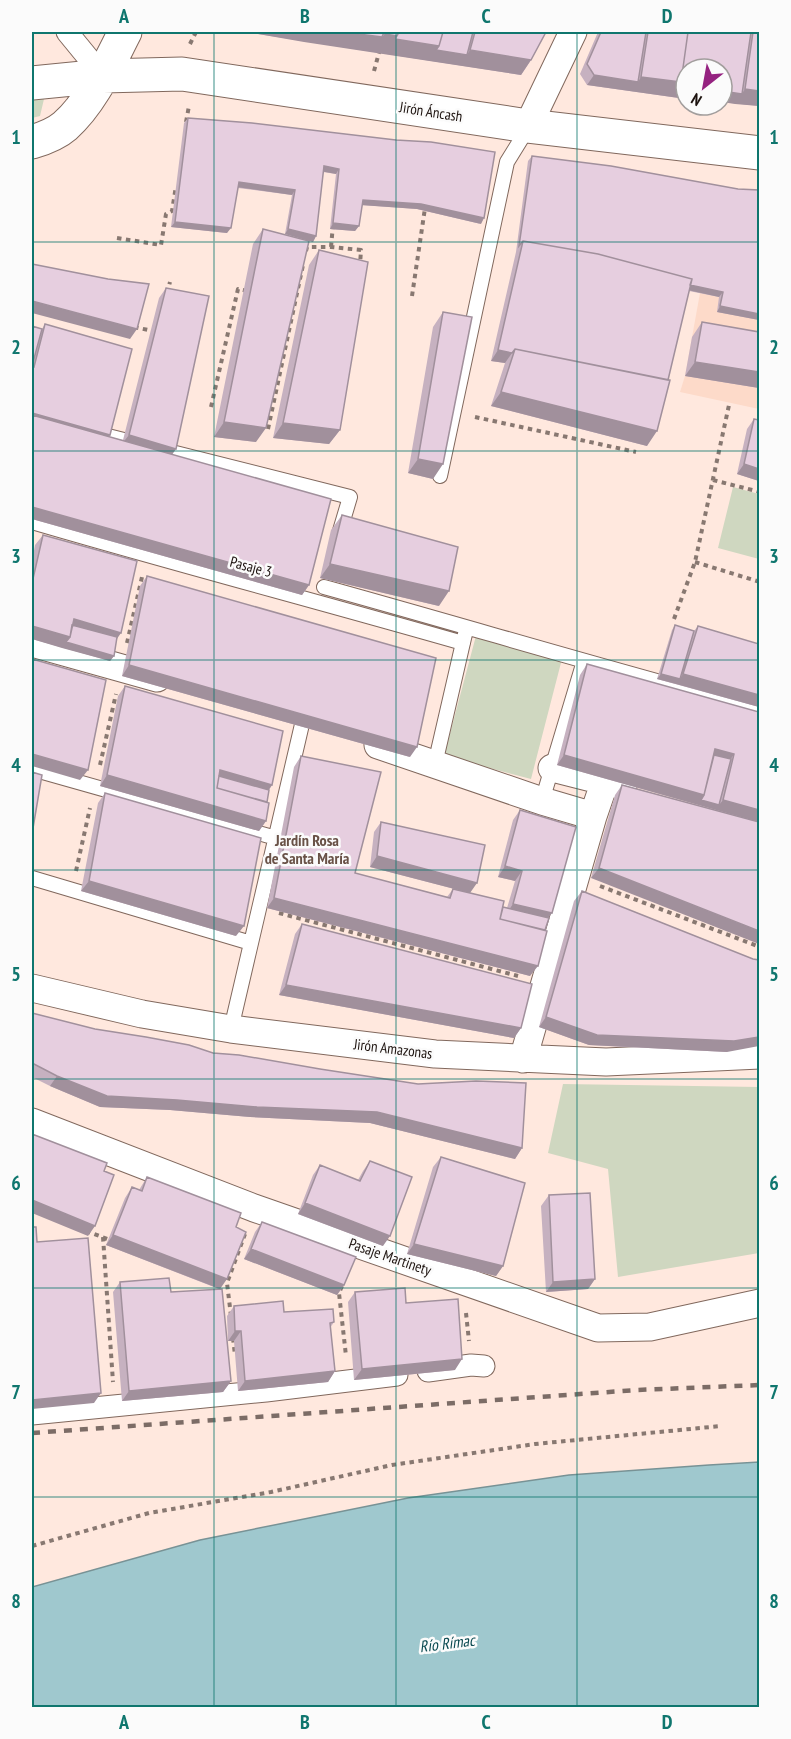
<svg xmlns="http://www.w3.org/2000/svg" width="791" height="1739" font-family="'PT Sans Narrow',sans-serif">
<rect width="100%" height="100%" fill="#ffe8de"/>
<path fill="#fddac9" d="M759,195V409L680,392L685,376L700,293L719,297Z"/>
<path fill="#cfd7c0" d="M44,99L40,116L32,118V100Z
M733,487L759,494V559L718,548Z
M477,632L563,655L531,779L444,756Z
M563,1084L759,1087V1253L618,1277L608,1169L548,1153Z"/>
<path fill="#9fc8ce" stroke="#789295" stroke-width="1.5" d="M759,1462V1707H32V1587L200,1540L408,1498L569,1475L709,1465Z"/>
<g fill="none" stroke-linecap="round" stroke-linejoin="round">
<g stroke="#81685d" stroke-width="16">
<path id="service" d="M92,432L350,497L339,534
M440,476L507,162L528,128
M32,522C175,564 320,602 463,643
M324,587C469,627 614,671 760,709
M435,764L465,634
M32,769L276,838
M542,801L584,661
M32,878L251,943
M231,1029L303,720"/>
</g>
<g stroke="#81685d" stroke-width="23">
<path id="pedestrian" d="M67,32L103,76
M428,1371L471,1365L484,1366
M32,1414L266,1391L397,1375"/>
</g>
<g stroke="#81685d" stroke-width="29">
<path id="minor" d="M528,126L573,32
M32,643L157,678
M378,745L542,801L593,816
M552,768L623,786
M32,988L142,1014L231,1029L435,1054L606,1062L760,1055
M523,1059L593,816L605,781
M32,1122L254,1208L598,1328L650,1327L760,1303"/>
</g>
<g stroke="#81685d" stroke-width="35">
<path id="tertiary" d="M32,83L103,76L182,74L528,126L760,153
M32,142C42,139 57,133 65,126C92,102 109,63 125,32"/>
</g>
<path stroke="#887871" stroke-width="4" stroke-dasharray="4.5 4.5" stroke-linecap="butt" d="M190,44L196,32
M374,71L380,49
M186,122L189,106
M117,238L161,245L166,214L172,211L176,186
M331,247L333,225
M306,251L307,247H331L361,250L360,265
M167,293L170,282
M412,296L425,208
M134,327L153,331
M211,407L238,289L248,291
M475,417L636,452
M268,429L303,265
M713,480L760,492
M695,562L760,582
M674,619L695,562L729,405
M127,643L142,577
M100,765L116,694
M76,871L90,808
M600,886L760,947
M279,913L518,976
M86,1231L113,1241
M103,1237L113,1382
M342,1286L339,1293L346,1356
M466,1313L469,1341
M231,1316L227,1283L245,1234
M233,1338L235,1355
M32,1546L149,1513L271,1492L392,1465L535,1444L721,1426"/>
<use href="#service" stroke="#fff" stroke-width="14"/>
<use href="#pedestrian" stroke="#fff" stroke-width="21"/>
<use href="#minor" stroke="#fff" stroke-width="27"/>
<use href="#tertiary" stroke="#fff" stroke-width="33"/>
<path stroke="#7c6c66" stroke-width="4.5" stroke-dasharray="8 8" stroke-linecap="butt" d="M32,1433L637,1390L760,1385"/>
</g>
<path fill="#c6b1c0" d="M222,32H546L531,60L521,75L258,34Z
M598,32H759V106L722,102L686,69V99L587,85L580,74Z
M188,118L252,123L481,224L417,209L362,205L359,226L355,231L330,229L336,174L323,172L316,236L313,242L285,234L292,195L238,188L227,233L171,227L184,123Z
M532,156L738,189L759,190V320L717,312L719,297L689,291L647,446L491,406L505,363L491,361L516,252L528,161Z
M263,229L256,442L214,437L253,244Z
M319,250L340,430L329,444L273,438L309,265Z
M166,288L172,454L309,585L302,595L32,519V326L42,329L45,324L110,435L109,437L123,440L159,298Z
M443,312L433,479L408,473L433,327Z
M702,322L759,332V328V388L685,376L692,337Z
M754,419L759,420V481L737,474L747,429Z
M342,515L439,606L320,578L331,530Z
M43,535L117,637L114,656L110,661L32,639V562L35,545Z
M147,576L410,757L122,676L140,586Z
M675,625L694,631L698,626L759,707L657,679L672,630Z
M587,664L759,712V822L557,765L580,675Z
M125,686L272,785L269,790L267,802L266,821L259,831L100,786L118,696Z
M301,756L355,873L447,897L453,889L507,908L515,881L498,877L513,820L520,810L549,918L530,976L267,908L294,767Z
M622,785L759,822L591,878L615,795Z
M105,793L236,936L81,891L98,803Z
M381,822L470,893L370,867L374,832Z
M582,891L727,1052L589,1045L539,1027L574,901Z
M302,924L521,1028L514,1038L279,995L295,934Z
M32,1013L522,1148L515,1159L370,1123L250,1117L170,1110L100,1107L50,1086L32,1077Z
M441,1157L503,1266L496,1276L407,1254L433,1167Z
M370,1161L383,1246L298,1214L313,1175L320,1165L358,1180L363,1171Z
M147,1177L236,1227L220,1289L231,1381L223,1392L122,1401L113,1292L120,1282L171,1292L219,1289L106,1245L125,1198L132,1187L139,1190Z
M549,1195L595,1279L588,1289L546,1292L541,1206Z
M262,1222L344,1285L337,1295L244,1259L255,1232Z
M355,1292L406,1303L455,1370L354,1380L348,1302Z
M234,1306L284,1312L334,1322L330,1328L335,1371L328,1382L238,1391L234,1341H228L227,1316Z"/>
<path fill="#a1909c" d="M222,32H311L304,42L258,34Z
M311,32H343L382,37L385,34L397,36L439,46L467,55L470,50L531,60L521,75L304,42Z
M594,75L638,82L641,77L681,82L686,88V99L587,85Z
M745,89L759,91V106L735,104Z
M722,91L742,94L735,104L722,102Z
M324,166L339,169L336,174L320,171Z
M239,182L295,190L292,195L236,187Z
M363,200L421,204L484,218L481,224L417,209L360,205Z
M175,222L231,228L227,233L171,227Z
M333,223L359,226L355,231L330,229Z
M288,229L316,236L313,242L285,234Z
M591,264L723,292L719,297L692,291Z
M32,301L137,329L130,339L32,313Z
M720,306L759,314V320L717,312Z
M498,350L512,353L505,363L491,361Z
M695,362L759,372V388L685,376Z
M501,392L657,431L647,446L491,406Z
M32,413L110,435L103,445L32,425Z
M224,422L266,428L256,442L214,437Z
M283,423L340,430L329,444L273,438Z
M129,435L176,449L169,459L121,445Z
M418,459L443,464L433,479L408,473Z
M744,464L759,469V481L737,474Z
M32,507L309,585L302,595L32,519Z
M330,564L449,591L439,606L320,578Z
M74,619L121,633L114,643L69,630Z
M32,626L70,637L62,648L32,639Z
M66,642L114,656L110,661L62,648Z
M129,665L417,747L410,757L122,676Z
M661,674L680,679L676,684L657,679Z
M683,674L759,695V707L676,684Z
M715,749L734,754L727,765L711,760Z
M32,754L88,770L80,780L32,766Z
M564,755L704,795L719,805L723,800L759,810V822L557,765Z
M220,770L272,785L265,795L216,781Z
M107,775L266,821L259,831L100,786Z
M377,856L477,883L470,893L370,867Z
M505,866L522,871L515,881L498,877Z
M599,868L759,931V944L591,878Z
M89,881L244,926L236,936L81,891Z
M274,898L538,966L530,976L267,908Z
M513,904L552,913L545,923L506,914Z
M286,985L521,1028L514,1038L279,995Z
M546,1017L759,1037V1046L727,1052L589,1045L539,1027Z
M57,1076L177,1100L377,1112L522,1148L515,1159L370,1123L250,1117L170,1110L100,1107L50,1086Z
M32,1200L95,1226L88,1236L32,1213Z
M305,1203L390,1236L383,1246L298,1214Z
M113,1235L227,1279L220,1289L106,1245Z
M414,1244L503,1266L496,1276L407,1254Z
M251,1249L344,1285L337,1295L244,1259Z
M595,1279L588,1289L546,1292L553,1282Z
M235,1331H241L234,1341H228Z
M462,1359L455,1370L354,1380L362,1369Z
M335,1371L328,1382L238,1391L245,1381Z
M231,1381L223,1392L122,1401L129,1391Z
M101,1393L94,1403L32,1409V1400Z"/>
<path fill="#e6cedf" stroke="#a1909c" stroke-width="1.5" d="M343,32H384L382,37Z
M385,32H399L397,36L385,34Z
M399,32H443L439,46L395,39Z
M443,32H473L467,55L436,50L439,46Z
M475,32H546L531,60L470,50Z
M601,32H646L638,82L594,75L587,64Z
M648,32H688L681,82L641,77Z
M688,32H751L742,94L722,91V69H686V88L678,87L681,82Z
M753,32H759V91L745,89Z
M188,118L252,123L396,140L431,142L495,152L484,218L421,204L363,200L359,226L333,223L339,169L324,166L316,236L288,229L295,190L239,182L231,228L175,222Z
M532,156L611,166L738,189L759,190V314L720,306L723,292L690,285L692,279L598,254L523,241L519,246Z
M263,229L309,241L266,428L224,422Z
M523,241L598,254L692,279L668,380L515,349L512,353L498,350Z
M319,250L368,262L340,430L283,423Z
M32,264L108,279L149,284L137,329L32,301Z
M166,288L209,296L176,449L129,435Z
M443,312L472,317L443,464L418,459Z
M702,322L759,332V372L695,362Z
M45,324L132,349L110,435L32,413V366L34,367Z
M32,326L42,329L32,366Z
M515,349L670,380L657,431L501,392Z
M32,415L331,499L309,585L32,507Z
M754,419L759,420V469L744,464Z
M342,515L458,547L449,591L330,564Z
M43,535L137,561L121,633L74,619L70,637L32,626V583Z
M147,576L436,658L417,747L129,665Z
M72,625L117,637L114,656L66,642L70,637Z
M675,625L694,631L680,679L661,674Z
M698,626L759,644V695L683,674Z
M32,659L106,680L88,770L32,754Z
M587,664L759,712V810L723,800L734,754L715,749L704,795L564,755Z
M125,686L283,731L272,785L220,770L217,788L269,803L266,821L107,775Z
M714,755L731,759L719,805L701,800L704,795Z
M301,756L381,772L355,873L450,898L453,889L504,901L500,919L547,931L538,966L274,898Z
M32,772L42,775L32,834Z
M219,776L269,790L267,802L217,788Z
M622,785L759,822V931L599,868Z
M105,793L261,838L244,926L89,881Z
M520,810L576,827L552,913L513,904L522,871L505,866Z
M381,822L485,845L477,883L377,856Z
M582,891L753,959L759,960V1037L734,1041L597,1035L546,1017Z
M503,907L549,918L545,930L500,919Z
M302,924L532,984L521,1028L286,985Z
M32,1013L95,1029L146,1037L189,1045L213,1053L239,1055L320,1069L418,1084L476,1081L526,1083L522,1148L377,1112L257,1107L177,1100L107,1096L57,1076L32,1063Z
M32,1134L107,1163L104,1171L114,1175L95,1226L32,1200Z
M441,1157L525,1183L503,1266L414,1244Z
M370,1161L412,1177L390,1236L305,1203L320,1165L360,1181Z
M147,1177L241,1213L236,1227L246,1232L227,1279L113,1235L132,1187L142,1191Z
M590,1193L595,1279L553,1282L549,1195Z
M262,1222L356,1257L344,1285L251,1249Z
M32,1227H36L37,1242L88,1238L101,1393L32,1400Z
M169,1278L171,1292L222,1289L231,1381L129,1391L120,1282Z
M405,1288L406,1303L458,1299L462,1359L362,1369L355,1292Z
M283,1301L284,1312L333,1309L334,1322L330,1323L335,1371L245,1381L241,1331H235L234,1306Z"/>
<path fill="none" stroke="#0f766e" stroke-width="1.5" stroke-opacity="0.55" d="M214,32V1708M396,32V1708M577,32V1708M32,242H760M32,451H760M32,660H760M32,870H760M32,1079H760M32,1288H760M32,1497H760"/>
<g text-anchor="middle" stroke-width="5" stroke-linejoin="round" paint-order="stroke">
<g font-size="15" fill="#1d130f" stroke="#fbfbfb">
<text transform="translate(431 112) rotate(9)" y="5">Jirón Áncash</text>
<text transform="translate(251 567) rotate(15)" y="5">Pasaje 3</text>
<text transform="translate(393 1049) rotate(7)" y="5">Jirón Amazonas</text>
<text transform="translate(390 1257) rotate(19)" y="5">Pasaje Martinety</text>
</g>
<g font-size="16" font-weight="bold" fill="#695247" stroke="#fbfbfb">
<text x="307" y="846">Jardín Rosa<tspan x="307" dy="18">de Santa María</tspan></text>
</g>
<g font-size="16" font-style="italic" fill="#0a4950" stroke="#fbfbfb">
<text transform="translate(447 1643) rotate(-7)" y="6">Río Rímac</text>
</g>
</g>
<rect width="791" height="1739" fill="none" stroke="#fbfbfb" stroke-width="66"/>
<g transform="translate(704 87) rotate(211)"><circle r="28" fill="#fbfbfb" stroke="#a29e9d" stroke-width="1.5"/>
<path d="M0-4.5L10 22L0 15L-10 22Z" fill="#952280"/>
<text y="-9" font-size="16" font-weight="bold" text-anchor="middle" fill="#1d130f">N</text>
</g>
<rect x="33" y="33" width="725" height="1673" fill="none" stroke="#0f766e" stroke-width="2"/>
<g font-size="20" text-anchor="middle" font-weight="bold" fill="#0f766e">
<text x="124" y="23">A</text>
<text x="305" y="23">B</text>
<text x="486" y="23">C</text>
<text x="667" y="23">D</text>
<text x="16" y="144">1</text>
<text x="774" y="144">1</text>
<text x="16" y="354">2</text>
<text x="774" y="354">2</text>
<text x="16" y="563">3</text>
<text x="774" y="563">3</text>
<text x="16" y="772">4</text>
<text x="774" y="772">4</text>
<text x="16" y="981">5</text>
<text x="774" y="981">5</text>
<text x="16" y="1190">6</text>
<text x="774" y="1190">6</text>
<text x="16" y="1399">7</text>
<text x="774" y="1399">7</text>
<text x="16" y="1608">8</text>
<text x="774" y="1608">8</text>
<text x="124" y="1729">A</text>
<text x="305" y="1729">B</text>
<text x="486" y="1729">C</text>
<text x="667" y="1729">D</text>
</g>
</svg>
